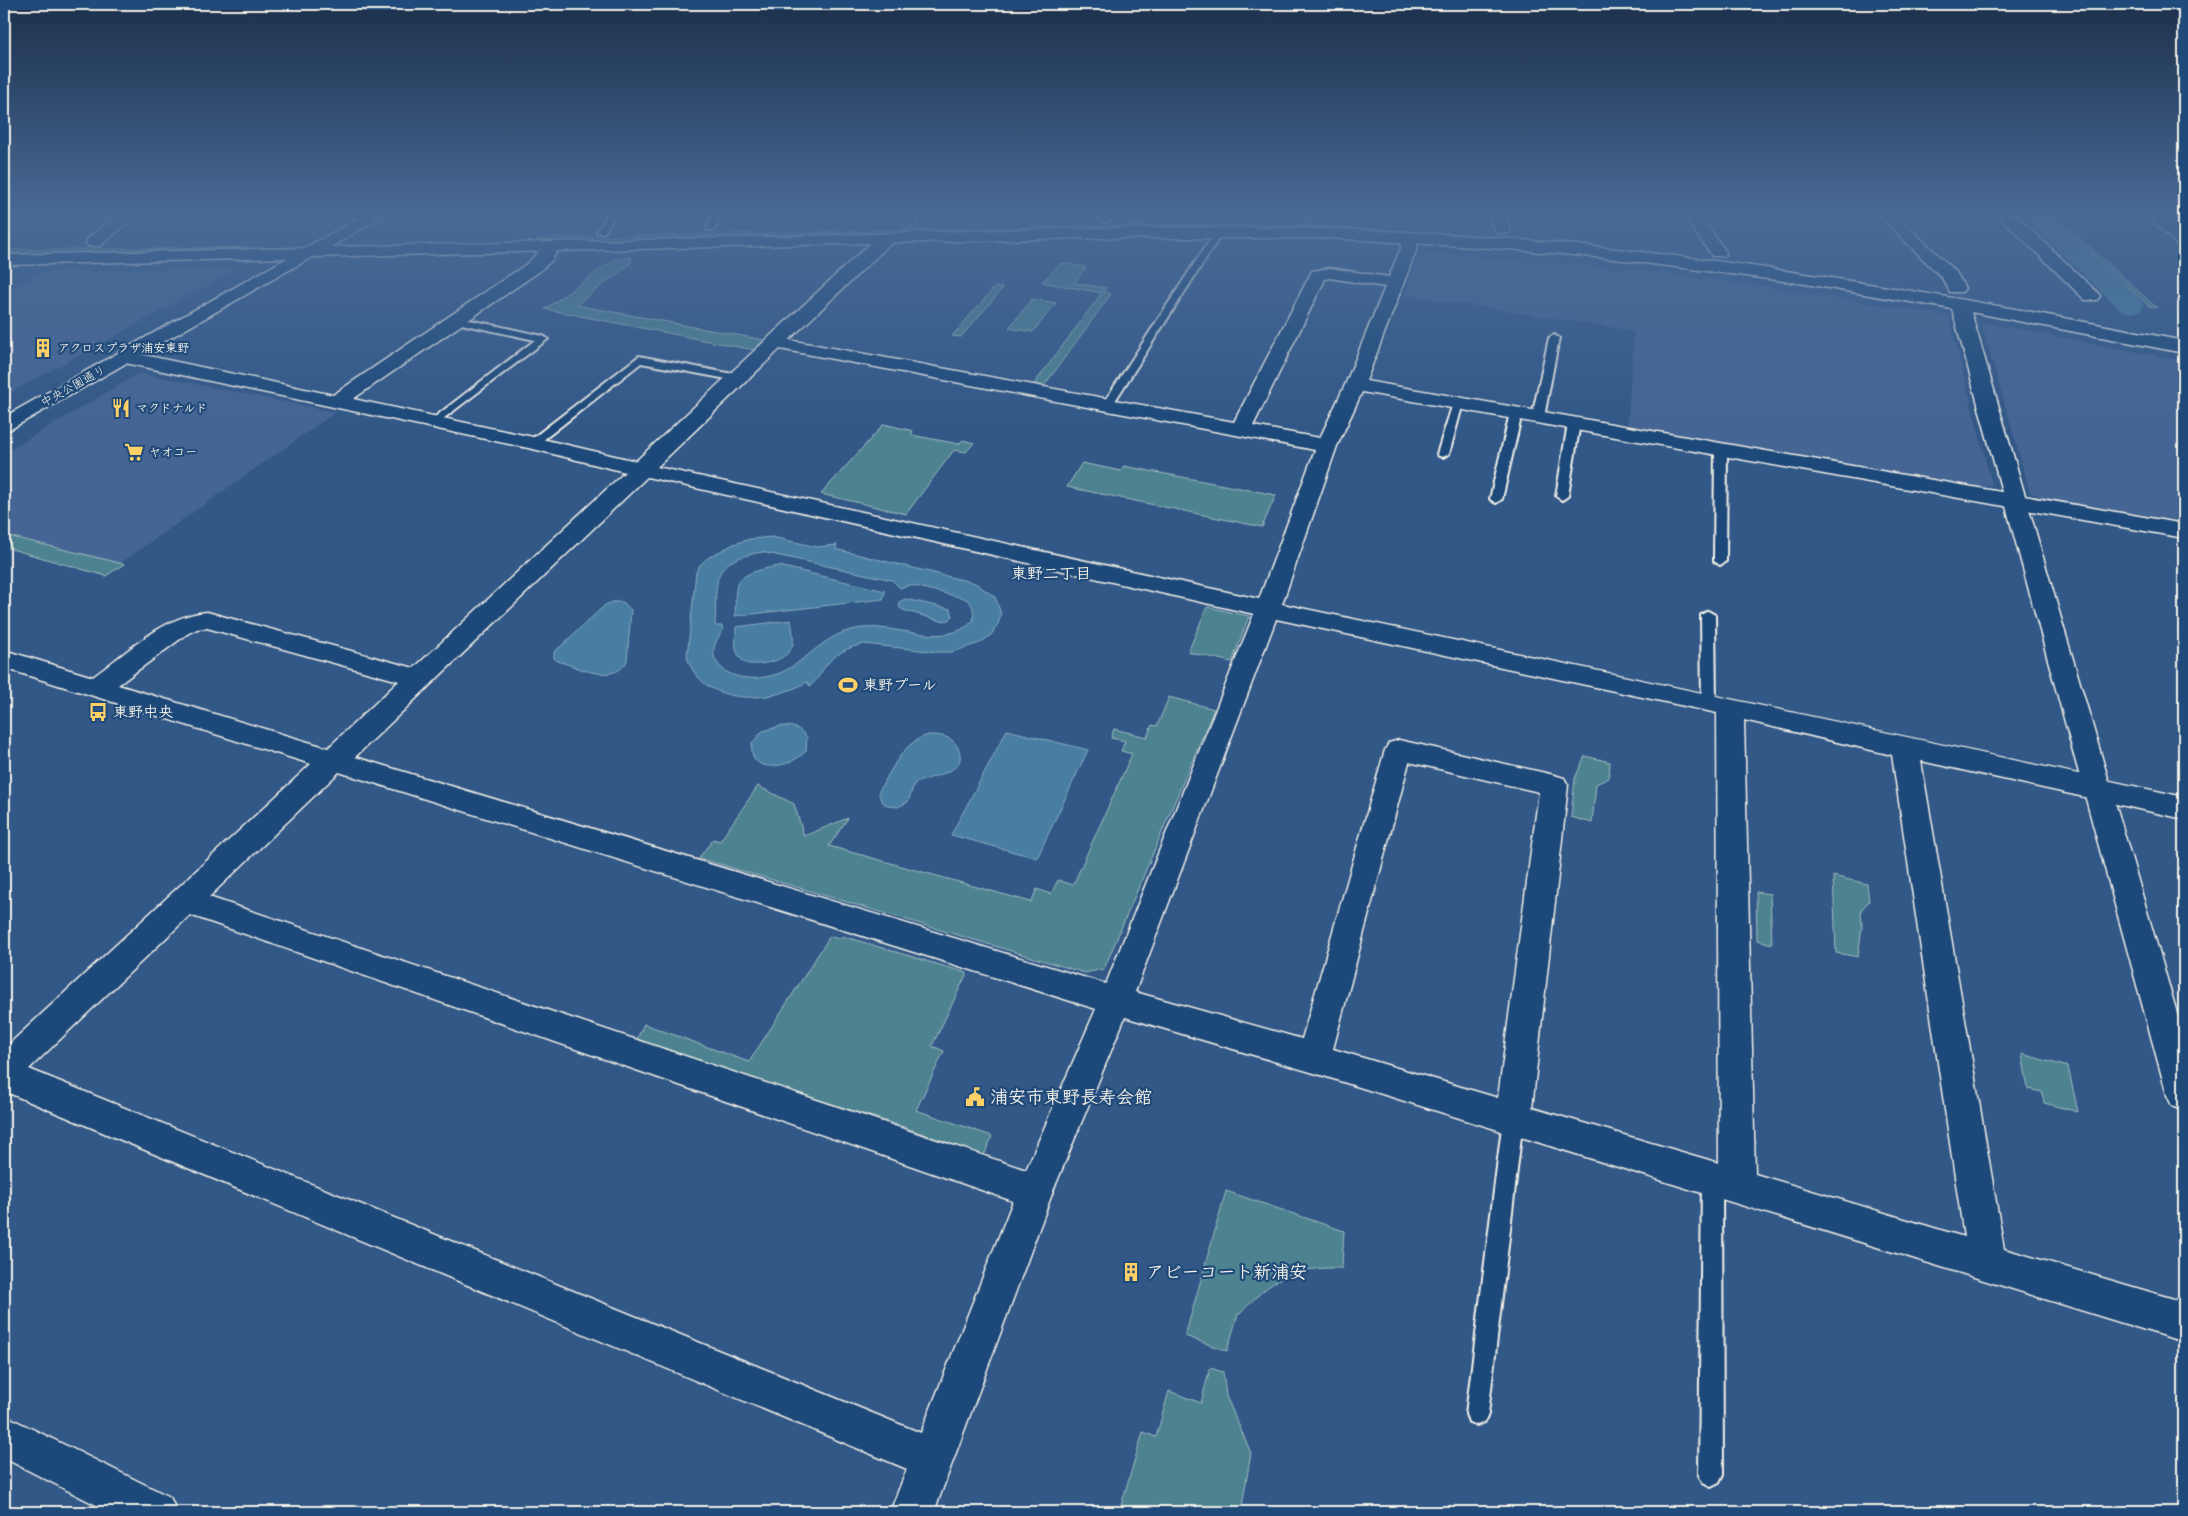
<svg xmlns="http://www.w3.org/2000/svg" width="2188" height="1516" font-family="'Gochi Hand','Klee One',sans-serif">
<rect width="100%" height="100%" fill="#325888"/>
<filter id="ink" filterUnits="userSpaceOnUse"><feTurbulence type="fractalNoise" baseFrequency=".02" numOctaves="2"/><feDisplacementMap in="SourceGraphic" scale="10" xChannelSelector="R" yChannelSelector="G"/><feConvolveMatrix kernelMatrix="1 2 1 2 8 2 1 2 1" color-interpolation-filters="sRGB"/></filter>
<g filter="url(#ink)">
<path fill="#446594" d="M426,214H539L531,223L404,227Z
M1420,252L1644,271L1776,288L1949,316L1992,485L1982,488L1627,428L1634,331L1405,295Z
M230,268L233,269L231,273L4,396V292L44,272Z
M1981,322L2184,361V525L2051,502L2030,492Z
M139,373L336,412L118,565L4,537V453Z"/>
<path fill="#4e8391" stroke="#a1babc" d="M2046,214H2053L2157,308L2149,306Z
M1174,224L1331,226L1332,230L564,242L537,240L538,238Z
M248,247L247,248L4,255V250Z
M632,257L629,265L576,305L764,340L754,350L545,309L615,259Z
M1061,263L1086,267L1074,283L1106,288L1103,292L1111,294L1044,386L1034,384L1102,293L1042,282Z
M995,287L1003,288L961,337L952,336Z
M1032,299L1056,303L1033,332L1009,328Z
M884,424L913,431L911,435L959,444L963,440L974,443L966,452L954,450L906,514L821,494Z
M1082,463L1121,471L1124,466L1276,495L1262,527L1067,487Z
M4,535L124,564L106,576L4,547Z
M1207,607L1249,616L1232,662L1188,652Z
M1169,697L1214,709L1104,969L1085,973L699,858L713,839L720,841L758,786L794,804L804,836L848,818L829,846L1031,902L1037,889L1051,894L1058,880L1073,885L1132,754L1121,751L1125,741L1111,738L1114,729L1147,737L1152,725L1157,726Z
M1585,756L1610,762L1609,778L1596,784L1592,823L1571,817L1575,778Z
M1833,876L1867,884L1869,901L1861,910L1862,926L1858,957L1836,953Z
M1756,892L1770,894L1772,944L1757,940Z
M830,936L839,939L842,936L967,973L932,1046L944,1051L916,1110L992,1136L984,1156L907,1128L636,1041L644,1024L749,1062Z
M2022,1054L2068,1067L2078,1112L2044,1103L2042,1092L2028,1089Z
M1226,1191L1344,1231L1342,1268C1292,1267 1272,1278 1240,1314H1238L1227,1351L1185,1336Z
M1210,1368L1223,1372L1226,1396L1251,1453L1241,1512H1119L1143,1432L1156,1437L1169,1391L1201,1403Z"/>
<path fill="#477ea2" stroke="#8cacbe" fill-rule="evenodd" d="M772,537L817,547L837,545L835,549L975,583L995,597L1001,614L998,624L991,635L980,643L952,652H937L864,644C848,647 834,654 824,668C819,675 817,681 810,686L807,682C770,704 702,707 687,657L696,572L700,565L709,557L734,544L750,539ZM762,552L892,580L900,588L910,585L964,598C974,604 974,609 973,621C943,651 893,621 856,629C827,634 812,655 788,669C768,681 729,684 716,661C710,651 717,638 723,630L722,626H715C718,579 707,562 762,552Z
M779,566L885,591L883,599L735,616C736,607 734,593 737,585C741,572 768,568 779,566Z
M905,599L950,609L953,616L949,620L941,621L903,610L900,608L899,602Z
M613,602H623L631,610L627,661C614,686 577,667 558,661L554,658V652L560,647L605,605Z
M791,620C792,627 794,637 793,644C788,661 764,665 749,664C732,658 736,642 736,627Z
M781,726C792,726 800,727 807,738L806,751C791,768 747,777 752,743L763,731Z
M1007,730L1088,750L1037,858L951,835Z
M929,735C940,735 951,736 957,746C973,774 926,776 914,784L908,802L898,807C887,806 879,804 879,791C892,770 903,741 929,735Z"/>
<g fill="none" stroke-linecap="round" stroke-linejoin="round">
<path fill="#477ea2" fill-rule="evenodd" d="M2021,214H2046L2140,299L2144,305L2140,311L2131,313L2122,311Z"/>
<g stroke="#f4f1e8" stroke-width="4">
<path id="lane" d="M608,214H616L604,233H598L597,231Z
M714,214H722L714,230H708L707,228Z
M1216,230L1223,232L1113,404L1112,406H1104L1103,404Z
M456,317L543,336L548,339L435,425L429,422L431,420L535,340L452,322V318Z
M1554,335L1559,338L1544,417L1538,420L1532,417L1549,338Z
M639,356L738,375L743,378L738,381L641,363L537,445H529V441Z
M1458,400L1463,403L1449,454L1443,457L1439,456L1437,454L1453,403Z
M1516,410L1522,413L1502,499L1496,503L1490,499L1510,413Z
M1574,420L1580,423L1568,496L1562,500L1556,496L1568,423Z
M1721,445L1727,448L1726,561L1720,565L1714,561L1715,448Z
M1708,611L1715,615L1716,703L1709,708L1702,703L1701,615Z
M1513,1110L1520,1113L1523,1119L1488,1414L1485,1422L1477,1425L1469,1422L1466,1414L1503,1119L1506,1113Z
M1712,1169L1719,1172L1722,1179L1723,1475L1719,1483L1711,1487L1703,1483L1699,1475L1702,1179L1705,1172Z"/>
</g>
<g stroke="#f4f1e8" stroke-width="3">
<path id="street" d="M120,214H138L100,246H88L86,242L88,238Z
M349,214H378L380,216L372,221L351,217Z
M905,214H921L916,226H904L902,223Z
M1098,214H1114V218L1106,223L1100,221Z
M1293,214H1309L1311,220L1303,225L1297,223Z
M1487,214H1503L1511,230L1509,233H1497Z
M1683,214H1699L1726,252L1724,256H1712Z
M1878,214H1895L1956,272L1965,288L1962,292H1950L1942,278Z
M1997,214H2014L2097,292L2100,296L2097,300H2085Z
M1409,232L1415,234L1417,237V248L1366,381L2184,524V538L1362,392L1337,446L1282,604C1583,667 1884,732 2184,797V819L1921,761L2004,1249L2184,1302V1342L1314,1073L1125,1017L1053,1191L934,1512H890L907,1469L4,1091V1049L311,764L4,668V650L93,677C126,653 165,615 207,612L414,668L625,472L533,449L125,363L118,361L115,357L118,353L125,351L333,395L528,263C537,255 544,241 557,244L559,248L552,260L540,271L353,399L533,437L636,461L880,234H892L894,238L892,242L789,340L1234,422L1312,271L1330,268L1389,277L1401,248V237L1403,234ZM1330,278L1385,287L1345,385L1320,438L1253,426L1325,279ZM780,349L1315,450L1259,599L657,467ZM647,477L1254,614L1106,984L355,757ZM1276,619L1717,713L1719,1163L1532,1108L1568,785L1564,778L1554,775L1399,740L1389,743L1385,750L1302,1039L1135,992ZM207,628L399,681L328,748L118,685L187,634L197,629ZM1744,720L1892,755L1964,1237L1755,1174ZM1409,762L1539,792L1498,1098L1333,1049ZM339,772L1096,1009L1026,1170L209,897ZM190,915L1013,1201L921,1433L29,1069Z"/>
</g>
<g stroke="#f4f1e8" stroke-width="3">
<path id="secondary" d="M366,214H385L331,247C499,243 668,240 836,235C1026,229 1216,223 1407,232C1668,245 1928,291 2184,341V353L1971,312L2184,1037V1111L2172,1106L2167,1095L1952,309L1799,283L1606,258L1508,249L1329,238H1082L312,257L11,429L4,431V417L287,258L4,265V255L305,248Z
M2146,214H2163L2184,233V247L2178,246Z
M4,1415L170,1497L177,1512H110L4,1458Z"/>
</g>
<use href="#lane" fill="#1f4a7a" fill-rule="evenodd"/>
<use href="#street" fill="#1f4a7a" fill-rule="evenodd"/>
<use href="#secondary" fill="#1f4a7a" fill-rule="evenodd"/>
</g>
</g>
<linearGradient id="sky" x2="0" y2="1"><stop stop-color="#1c304b"/><stop offset="0.5" stop-color="#496a96"/><stop offset="1" stop-color="#496a96" stop-opacity="0"/></linearGradient>
<rect width="2188" height="426" fill="url(#sky)"/>
<defs>
<g id="building-bare" transform="scale(1.5)"><path d="M-4-6H4V6H1V3H-1V6H-4ZM-2.5-4.3h1.7v1.8h-1.7ZM.8-4.3h1.7v1.8H.8ZM-2.5-1h1.7V.8h-1.7ZM.8-1h1.7V.8H.8Z" fill="#ffd166" stroke="#1f4a7a" stroke-width="2.5" paint-order="stroke"/></g>
<g id="restaurant-bare" transform="scale(1.5)"><path d="M-5-6h1v4h1v-4h1v4h1v-4h1v5L-1.5 .5V6h-2V.5L-5-1ZM5-6V6H3V1.5H1.5Q1.5-4 5-6Z" fill="#ffd166" stroke="#1f4a7a" stroke-width="2.5" paint-order="stroke"/></g>
<g id="supermarket-bare" transform="scale(1.5)"><path d="M-6-5.5h2.5l.6 2H6L4.5 2H-2.5L-4.4-4H-6ZM-1.5 3.2a1.3 1.3 0 1 0 .1 0ZM3 3.2a1.3 1.3 0 1 0 .1 0Z" fill="#ffd166" stroke="#1f4a7a" stroke-width="2.5" paint-order="stroke"/></g>
<g id="stadium-bare" transform="scale(1.5)"><path d="M0-5a6.5 5 0 1 0 0 10a6.5 5 0 1 0 0-10ZM-3.5-1.8h7v3.6h-7Z" fill="#ffd166" stroke="#1f4a7a" stroke-width="2.5" paint-order="stroke"/></g>
<g id="bus-bare" transform="scale(1.5)"><path d="M-5-6H5V4H4V6H2V4H-2V6H-4V4H-5ZM-3.5-4V0h7V-4ZM-3.5 1.2v1.5H-2V1.2ZM2 1.2v1.5H3.5V1.2Z" fill="#ffd166" stroke="#1f4a7a" stroke-width="2.5" paint-order="stroke"/></g>
<g id="civic-bare" transform="scale(1.5)"><path d="M-.6-6.5H3V-4.5H.6V-3L4-1V1h2V6H-6V1h2V-1L-.6-3ZM-1.2 2.5V6h2.4V2.5Z" fill="#ffd166" stroke="#1f4a7a" stroke-width="2.5" paint-order="stroke"/></g>
</defs>
<g fill-rule="evenodd">
<use href="#building-bare" x="43" y="348"/>
<use href="#restaurant-bare" x="121" y="408"/>
<use href="#supermarket-bare" x="134" y="452"/>
<use href="#stadium-bare" x="848" y="685"/>
<use href="#bus-bare" x="98" y="712"/>
<use href="#civic-bare" x="975" y="1097"/>
<use href="#building-bare" x="1131" y="1272"/>
</g>
<g text-anchor="middle" stroke-width="4.5" stroke-linejoin="round" paint-order="stroke">
<g font-size="12" font-weight="bold" fill="#f4f1e8" stroke="#1f4a7a" text-anchor="start">
<text x="58" y="352">アクロスプラザ浦安東野</text>
<text x="136" y="412">マクドナルド</text>
<text x="149" y="456">ヤオコー</text>
</g>
<g font-size="12" fill="#f4f1e8" stroke="#1f4a7a">
<text transform="translate(73 386) rotate(-29)" y="4">中央公園通り</text>
</g>
<g font-size="15" font-weight="bold" fill="#f4f1e8" stroke="#1f4a7a" text-anchor="start">
<text x="863" y="690">東野プール</text>
<text x="113" y="717">東野中央</text>
</g>
<g font-size="16" font-weight="bold" fill="#f4f1e8" stroke="#1f4a7a">
<text x="1051" y="579">東野二丁目</text>
</g>
<g font-size="18" font-weight="bold" fill="#f4f1e8" stroke="#1f4a7a" text-anchor="start">
<text x="990" y="1103">浦安市東野長寿会館</text>
<text x="1146" y="1278">アビーコート新浦安</text>
</g>
</g>
<rect width="2188" height="1516" fill="none" stroke="#1f4a7a" stroke-width="20"/>
<rect x="10" y="10" width="2168" height="1496" fill="none" stroke="#f4f1e8" stroke-width="2" filter="url(#ink)"/>
</svg>
